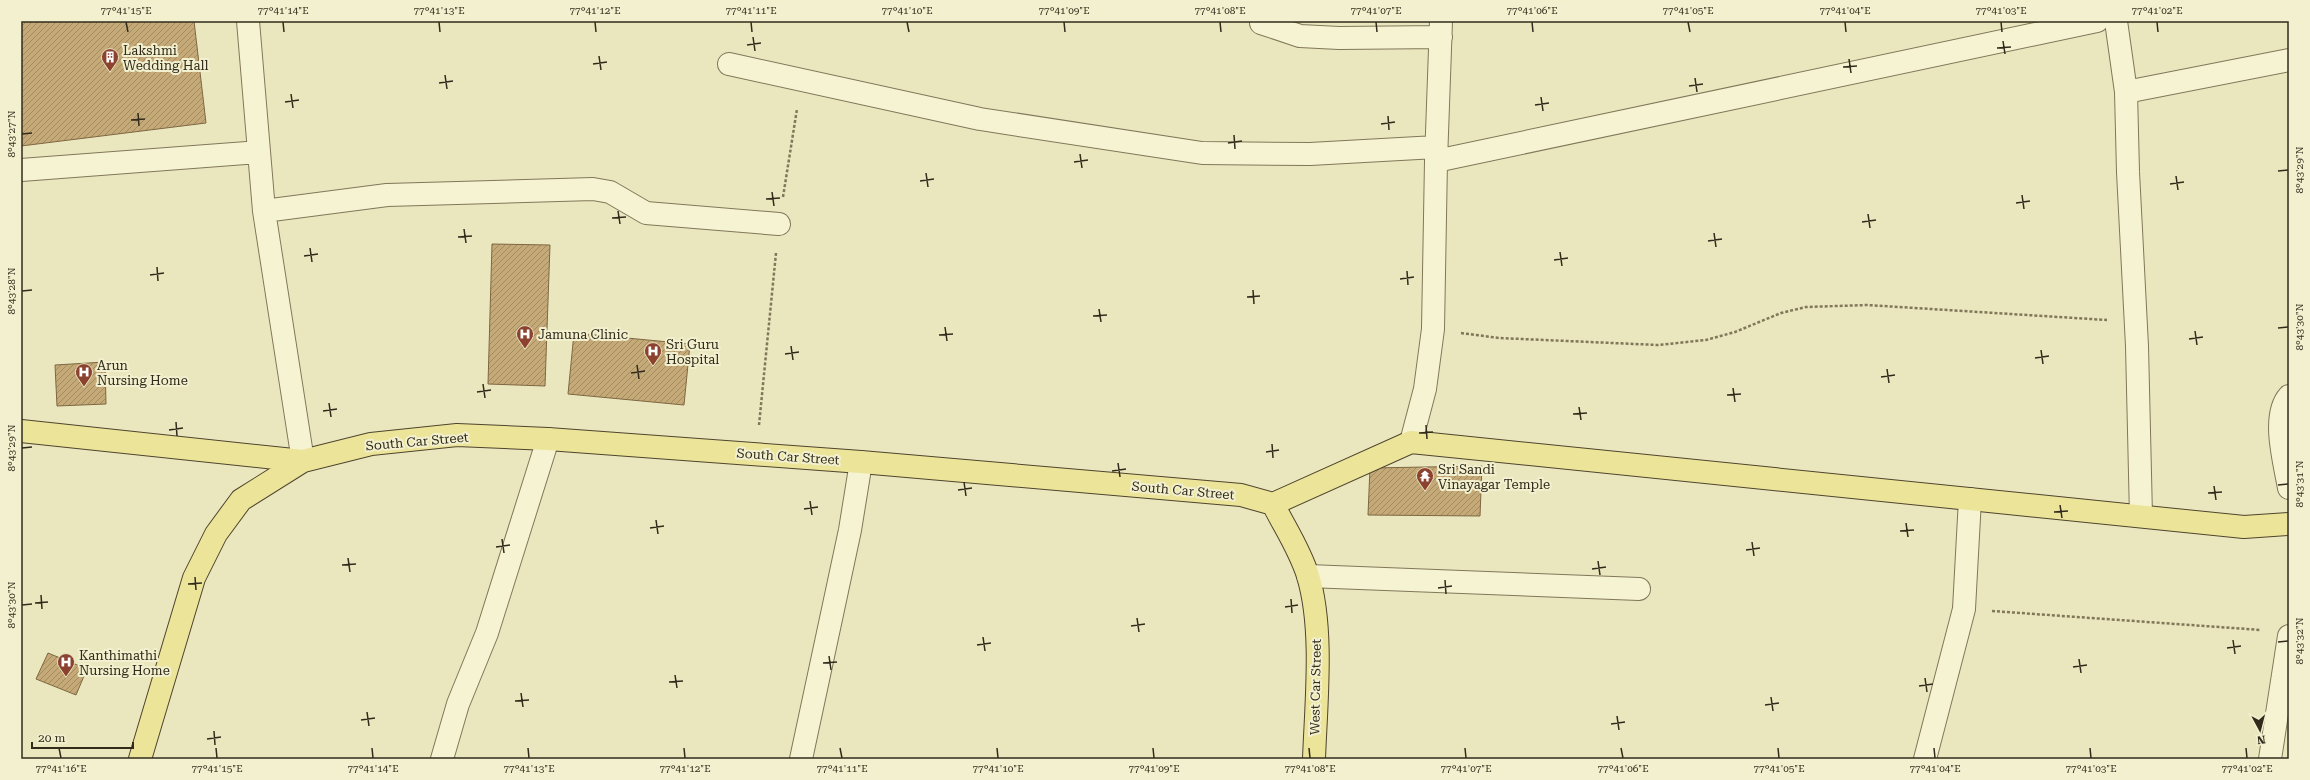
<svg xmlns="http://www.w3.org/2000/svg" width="2310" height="780" font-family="'Roboto Serif',serif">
<defs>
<pattern id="building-hatch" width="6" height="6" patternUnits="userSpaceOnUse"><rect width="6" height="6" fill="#c5aa78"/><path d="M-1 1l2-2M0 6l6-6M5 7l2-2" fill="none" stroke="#a18b62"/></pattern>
</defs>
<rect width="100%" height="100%" fill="#eae7bf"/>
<path fill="url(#building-hatch)" stroke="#7e6741" d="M21,21H194L206,123L21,146Z
M492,244L550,245L545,386L488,384Z
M574,333L690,344L684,405L568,394Z
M105,362L106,404L57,406L55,365Z
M1482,466L1480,516L1368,515L1370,468Z
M48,653L87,669L76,695L36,679Z"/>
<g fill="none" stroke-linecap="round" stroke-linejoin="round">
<g stroke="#817759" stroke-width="24">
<path id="minor" d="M248,21L264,211L303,461
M2116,21L2126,92L2289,60
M1261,23L1300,36L1339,38L1441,37
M729,64L980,119L1202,153L1310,154L1436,147
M2126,92L2128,172L2137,346L2141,516
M1436,161L2097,21
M21,170L259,152
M264,211L387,195L593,189L610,192L646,213L779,224
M2289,396C2271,416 2285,464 2289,488
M1411,442L1425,389L1433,329L1436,161L1441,21
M1308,576L1639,589
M442,759L458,704L487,633L548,439
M801,759L850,530L861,462
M1925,759L1964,609L1970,499
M2270,759L2289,636"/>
</g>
<g stroke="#4f442d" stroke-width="24">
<path id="major" d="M21,431L303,461
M1273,504L1411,442L2244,527L2289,524
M1273,504C1285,528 1300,550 1308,576C1324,629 1316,703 1314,759
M140,759L194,578L216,534L241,500L303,461L371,444L457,435L548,439L861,462L1241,495L1273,504"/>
</g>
<path stroke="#817759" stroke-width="2.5" stroke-dasharray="3 2" stroke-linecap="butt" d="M783,197L797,109
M1461,333L1499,338L1658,345L1706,340L1735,332L1781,313L1806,307L1867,305L2107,320
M759,425L776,253
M1992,611L2261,630"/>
<use href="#minor" stroke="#f6f3d2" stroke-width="22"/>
<use href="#major" stroke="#ebe499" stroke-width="22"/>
</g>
<path fill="none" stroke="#322b1c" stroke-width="1.5" d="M126,22L128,32M283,22L284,32M439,22L440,32M595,22L596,32M751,22L752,32M907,22L909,32M1064,22L1065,32M1220,22L1221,32M1376,22L1377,32M1532,22L1533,32M1688,22L1690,32M1845,22L1846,32M2001,22L2002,32M2157,22L2158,32M753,37L755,51M2003,41L2005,54M747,45L761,43M1997,48L2011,47M599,56L601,70M1849,59L1851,73M593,64L607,62M1843,67L1857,66M445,75L447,89M1695,78L1697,92M439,83L453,81M1689,86L1703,84M291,94L293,108M1541,97L1543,111M285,102L299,100M1535,105L1549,103M138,113L139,126M1388,116L1389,130M131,120L145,119M1381,124L1395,122M22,134L32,133M1234,135L1235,149M1228,143L1242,141M1080,154L1082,168M1074,162L1088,160M2278,171L2288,170M926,173L928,187M2176,176L2178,190M920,181L934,179M2170,184L2184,182M772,192L774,206M2022,195L2024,209M766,199L780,198M2016,203L2030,201M618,211L620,224M1868,214L1870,228M612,218L626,217M1862,222L1876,220M464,229L466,243M1714,233L1716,247M458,237L472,236M1708,241L1722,239M310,248L312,262M1560,252L1562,266M304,256L318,254M1554,260L1568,258M157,267L158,281M1407,271L1408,285M150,275L164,273M1400,279L1414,277M1253,290L1254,304M22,291L32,290M1247,297L1260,296M1099,309L1101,322M1093,316L1107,315M945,327L947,341M2278,328L2288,327M2195,331L2197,345M939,335L953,334M2189,339L2203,337M791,346L793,360M2041,350L2043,364M785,354L799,352M2035,358L2049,356M637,365L639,379M1887,369L1889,383M631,373L645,371M1881,377L1895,375M483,384L485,398M1733,388L1735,402M477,392L491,390M1727,395L1741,394M329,403L331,417M1579,407L1581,420M323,411L337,409M1573,414L1587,413M176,422L177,436M1426,425L1427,439M169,430L183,428M1419,433L1433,432M1272,444L1273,458M22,448L32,447M1266,452L1279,450M1118,463L1120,477M1112,471L1126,469M964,482L966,496M2278,485L2288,484M2214,486L2216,500M958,490L972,488M2208,493L2222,492M810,501L812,515M2060,505L2062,518M804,509L818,507M2054,512L2068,511M656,520L658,534M1906,523L1908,537M650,528L664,526M1900,531L1914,530M502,539L504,553M1752,542L1754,556M496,547L510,545M1746,550L1760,548M348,558L350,572M1598,561L1600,575M342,565L356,564M1592,569L1606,567M195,577L196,590M1445,580L1446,594M188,584L202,583M1438,588L1452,586M41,595L42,609M1291,599L1292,613M35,603L48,602M22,605L32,604M1285,607L1298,605M1137,618L1139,632M1131,626L1145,624M983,637L985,651M2233,640L2235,654M2278,642L2288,641M977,645L991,643M2227,648L2241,646M829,656L831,670M2079,659L2081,673M823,663L837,662M2073,667L2087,665M675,675L677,688M1925,678L1927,692M669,682L683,681M1919,686L1933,684M521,693L523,707M1771,697L1773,711M515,701L529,700M1765,705L1779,703M367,712L369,726M1617,716L1619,730M361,720L375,718M1611,724L1625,722M214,731L215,745M207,739L221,737M59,748L61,758M216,748L217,758M372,748L373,758M528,748L529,758M684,748L685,758M840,748L842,758M997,748L998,758M1153,748L1154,758M1309,748L1310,758M1465,748L1466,758M1621,748L1623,758M1778,748L1779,758M1934,748L1935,758M2090,748L2091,758M2246,748L2247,758"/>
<defs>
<g id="building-pin" transform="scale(0.9)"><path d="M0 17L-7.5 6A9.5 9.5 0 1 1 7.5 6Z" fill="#8b422e" stroke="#f2f0ce"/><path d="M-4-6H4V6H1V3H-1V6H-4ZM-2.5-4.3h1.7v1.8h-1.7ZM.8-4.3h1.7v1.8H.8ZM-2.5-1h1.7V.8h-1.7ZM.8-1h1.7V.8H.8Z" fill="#fff"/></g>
<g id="hospital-pin" transform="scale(0.9)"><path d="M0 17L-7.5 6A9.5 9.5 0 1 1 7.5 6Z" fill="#8b422e" stroke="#f2f0ce"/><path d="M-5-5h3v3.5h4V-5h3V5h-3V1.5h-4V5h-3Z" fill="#fff"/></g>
<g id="temple-pin" transform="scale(0.9)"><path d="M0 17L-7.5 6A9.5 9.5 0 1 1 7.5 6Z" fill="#8b422e" stroke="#f2f0ce"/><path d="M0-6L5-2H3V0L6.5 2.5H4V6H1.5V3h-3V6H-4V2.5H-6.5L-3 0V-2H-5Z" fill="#fff"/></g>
</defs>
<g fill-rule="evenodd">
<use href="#building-pin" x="110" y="57"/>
<use href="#hospital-pin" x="525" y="334"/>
<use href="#hospital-pin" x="653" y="351"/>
<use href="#hospital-pin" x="84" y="372"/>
<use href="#temple-pin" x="1425" y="476"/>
<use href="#hospital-pin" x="66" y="662"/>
</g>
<g text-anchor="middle" stroke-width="4" stroke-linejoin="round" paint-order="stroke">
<g font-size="13" fill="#322b1c" stroke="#f2f0ce" text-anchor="start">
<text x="123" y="55">Lakshmi<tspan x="123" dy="15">Wedding Hall</tspan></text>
<text x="538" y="339">Jamuna Clinic</text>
<text x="666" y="349">Sri Guru<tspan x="666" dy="15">Hospital</tspan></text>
<text x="97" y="370">Arun<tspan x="97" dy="15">Nursing Home</tspan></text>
<text x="1438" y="474">Sri Sandi<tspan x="1438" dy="15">Vinayagar Temple</tspan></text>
<text x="79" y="660">Kanthimathi<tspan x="79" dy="15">Nursing Home</tspan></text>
</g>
<g font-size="13" fill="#322b1c" stroke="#f2f0ce">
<text transform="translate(417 441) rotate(-5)" y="5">South Car Street</text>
<text transform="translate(788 456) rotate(4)" y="5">South Car Street</text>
<text transform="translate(1183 490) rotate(5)" y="5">South Car Street</text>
<text transform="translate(1315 687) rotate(-89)" y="5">West Car Street</text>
</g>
</g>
<rect width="2310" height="780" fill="none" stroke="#f2f0ce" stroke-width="44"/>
<g transform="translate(2260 730) rotate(173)" stroke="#f2f0ce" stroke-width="3" paint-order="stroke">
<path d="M0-3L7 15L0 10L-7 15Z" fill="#322b1c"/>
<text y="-6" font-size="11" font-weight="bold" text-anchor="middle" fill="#322b1c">N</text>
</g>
<path d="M32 742v6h101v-6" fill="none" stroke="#322b1c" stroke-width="2"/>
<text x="38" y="742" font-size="12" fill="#322b1c" stroke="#f2f0ce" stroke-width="3" paint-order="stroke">20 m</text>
<rect x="22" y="22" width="2266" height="736" fill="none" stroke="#322b1c" stroke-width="1.5"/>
<g font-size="10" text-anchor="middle" fill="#322b1c">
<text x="126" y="14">77°41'15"E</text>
<text x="283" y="14">77°41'14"E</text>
<text x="439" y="14">77°41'13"E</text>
<text x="595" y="14">77°41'12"E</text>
<text x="751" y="14">77°41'11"E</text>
<text x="907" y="14">77°41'10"E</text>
<text x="1064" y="14">77°41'09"E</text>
<text x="1220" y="14">77°41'08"E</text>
<text x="1376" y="14">77°41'07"E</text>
<text x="1532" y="14">77°41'06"E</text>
<text x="1688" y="14">77°41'05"E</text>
<text x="1845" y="14">77°41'04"E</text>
<text x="2001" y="14">77°41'03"E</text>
<text x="2157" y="14">77°41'02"E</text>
<text transform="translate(11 134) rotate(-90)" y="4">8°43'27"N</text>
<text transform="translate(2299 170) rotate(-90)" y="4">8°43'29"N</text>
<text transform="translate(11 291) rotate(-90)" y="4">8°43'28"N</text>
<text transform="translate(2299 327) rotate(-90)" y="4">8°43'30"N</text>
<text transform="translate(11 448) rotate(-90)" y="4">8°43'29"N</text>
<text transform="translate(2299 484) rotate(-90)" y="4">8°43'31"N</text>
<text transform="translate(11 605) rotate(-90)" y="4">8°43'30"N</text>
<text transform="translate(2299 641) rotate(-90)" y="4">8°43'32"N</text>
<text x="61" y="772">77°41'16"E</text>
<text x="217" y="772">77°41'15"E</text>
<text x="373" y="772">77°41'14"E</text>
<text x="529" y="772">77°41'13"E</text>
<text x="685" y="772">77°41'12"E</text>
<text x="842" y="772">77°41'11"E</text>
<text x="998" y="772">77°41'10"E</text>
<text x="1154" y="772">77°41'09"E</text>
<text x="1310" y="772">77°41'08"E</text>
<text x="1466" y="772">77°41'07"E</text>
<text x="1623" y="772">77°41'06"E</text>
<text x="1779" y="772">77°41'05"E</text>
<text x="1935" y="772">77°41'04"E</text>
<text x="2091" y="772">77°41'03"E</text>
<text x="2247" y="772">77°41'02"E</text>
</g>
</svg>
